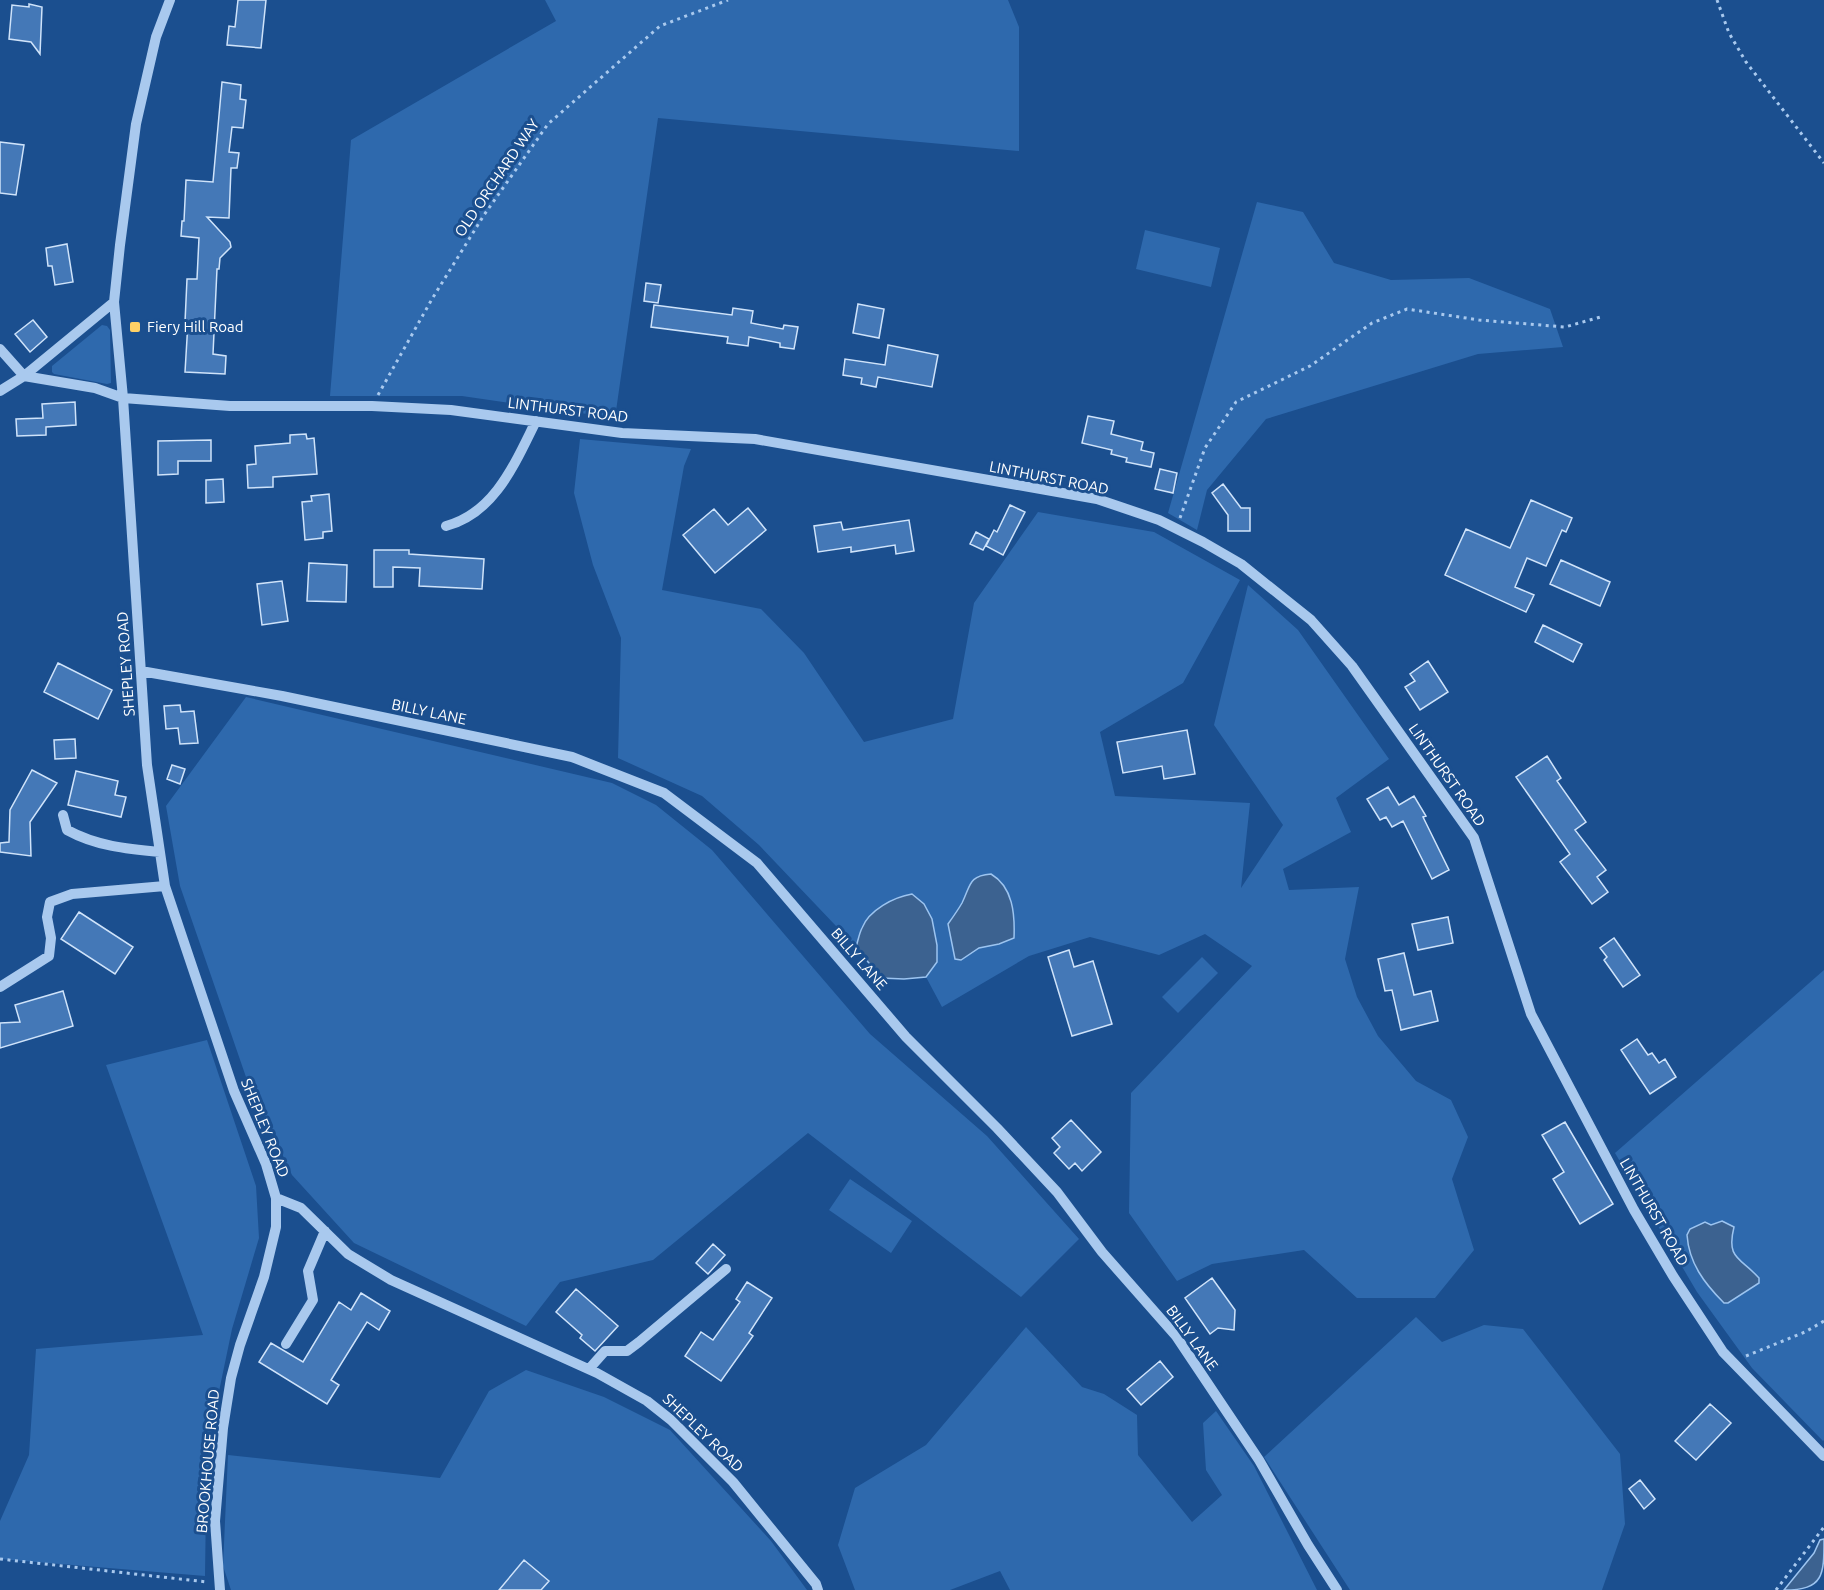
<svg xmlns="http://www.w3.org/2000/svg" width="1824" height="1590" font-family="Ubuntu,sans-serif">
<rect width="100%" height="100%" fill="#1b4f8f"/>
<path fill="#2e69ad" d="M545,0H1008L1019,27V151L658,118L615,418L462,396H330L351,140L556,21Z
M1257,202L1303,212L1334,263L1391,280L1469,278L1550,309L1563,347L1478,354L1266,419L1207,490L1197,530L1168,513Z
M1145,230L1220,248L1211,287L1136,269Z
M102,325L107,326L110,330L111,383L107,384L54,374L52,372V366Z
M580,439L691,449L684,466L662,590L761,609L804,653L864,742L953,719L974,603L1038,512L1154,532L1240,580L1183,683L1100,732L1115,796L1250,803L1241,888L1283,825L1214,725L1248,585L1298,630L1389,759L1336,798L1351,832L1283,869L1289,890L1359,887L1345,959L1357,997L1378,1036L1416,1081L1451,1100L1468,1137L1452,1179L1474,1250L1435,1298H1357L1304,1250L1212,1264L1177,1281L1129,1213L1131,1093L1252,966L1205,934L1159,955L1090,937L1029,956L942,1007L926,977L937,962L924,904L912,894L898,897L862,926L856,947L759,845L702,796L618,758L621,638L593,565L574,493Z
M246,697L612,783L656,805L712,850L870,1034L987,1136L1079,1239L1021,1297L808,1133L653,1260L560,1282L526,1326L354,1243L292,1175L246,1077L180,886L166,806Z
M1202,957L1218,973L1178,1013L1162,997Z
M1824,970V1440L1823,1441L1752,1368L1697,1292L1615,1153Z
M207,1040L256,1186L259,1238L232,1329L212,1425L206,1505L205,1576L0,1559V1521L29,1455L36,1349L203,1335L106,1065Z
M850,1179L912,1221L891,1253L829,1210Z
M1416,1317L1442,1342L1484,1325L1523,1329L1620,1454L1625,1524L1602,1590H1350L1264,1457Z
M1026,1327L1082,1387L1104,1394L1137,1415L1138,1455L1192,1522L1222,1495L1206,1470L1203,1423L1216,1411L1254,1466L1317,1590H1010L1000,1571L950,1590H855L838,1545L855,1488L926,1445Z
M526,1370L604,1397L670,1430L771,1541L807,1590H231L223,1566L228,1455L440,1478L489,1391Z"/>
<path fill="#3c6290" stroke="#9cc4f0" stroke-width="1.5" d="M991,874C1013,887 1015,914 1014,938L999,944L979,948L961,960L955,959L948,924C953,917 958,910 962,903C971,885 968,876 991,874Z
M912,894L924,904L932,919L937,945V962L926,977L904,979L881,978L856,947C858,941 859,934 862,928C869,910 894,897 912,894Z
M1722,1221L1734,1227C1726,1259 1740,1257 1759,1278V1283L1728,1303H1724C1704,1283 1689,1263 1687,1235L1690,1229L1705,1222L1711,1225Z
M1824,1539C1824,1575 1824,1590 1784,1590L1814,1553L1820,1540Z"/>
<path fill="#4478b7" stroke="#cfe3fa" stroke-width="1.5" d="M238,0H266L261,48L227,45L229,26L235,27Z
M29,4L42,7L40,54L31,42L9,39L12,5L29,7Z
M222,82L241,85L240,99L246,100L243,128L232,127L229,152L239,153L237,168H231L229,218L207,217L230,242L231,247L220,258L219,269H217L213,354L226,356L225,374L185,372L188,322H185L187,279H197L199,238L181,236L182,221H184L186,180L213,182Z
M0,142L24,145L16,195L0,193Z
M67,244L73,282L55,285L52,266H48L46,248Z
M646,283L661,285L658,303L644,301Z
M858,304L884,309L879,338L853,333Z
M654,305L732,315L733,308L753,311L751,323L783,329L784,325L798,327L794,349L780,347V343L749,337L748,346L727,343L728,337L651,327Z
M33,320L47,337L30,352L15,334Z
M888,345L938,355L932,387L878,377L876,387L861,384L862,378L843,375L845,359L885,365Z
M75,402L76,425L46,427V435L17,436L16,419L43,418L42,404Z
M1088,416L1114,421L1111,434L1143,442L1141,450L1154,453L1151,467L1126,462L1127,458L1111,454L1112,450L1082,443Z
M306,434L307,439L314,438L317,474L273,477V487L248,488L247,465L256,464L255,446L290,443V435Z
M211,440V461H178V474L158,475V441Z
M1160,469L1177,473L1173,493L1155,489Z
M223,479L224,502L206,503V480Z
M1223,484L1241,508H1250V531H1228V515L1212,493Z
M329,494L332,531L323,532V538L305,540L302,502L312,501L311,496Z
M1531,500L1572,518L1566,532L1562,530L1546,566L1527,558L1515,587L1534,595L1526,612L1445,575L1466,529L1510,548Z
M1010,505L1025,512L1003,555L986,546L994,530L997,532Z
M748,508L766,530L715,573L683,535L714,509L728,525Z
M909,520L914,551L896,554L895,545L851,552V547L818,552L814,526L841,522L843,530Z
M976,532L989,539L983,550L970,544Z
M374,550H409V554L484,559L482,589L419,586L420,568L393,567V587H374Z
M1561,560L1610,582L1600,606L1550,584Z
M309,563L347,565L346,602L307,601Z
M282,581L288,621L262,625L257,584Z
M1543,625L1582,644L1573,662L1535,642Z
M1428,661L1448,692L1420,710L1405,687L1415,681L1410,674Z
M58,663L112,690L98,719L44,692Z
M180,705L181,712L194,711L198,743L180,744L178,728L166,729L164,706Z
M1187,730L1195,774L1164,779L1162,766L1123,773L1117,742Z
M75,739L76,758L55,759L54,740Z
M1547,756L1561,778L1557,781L1586,822L1575,830L1606,870L1597,877L1608,892L1592,904L1560,862L1570,854L1516,777Z
M172,765L185,769L180,784L167,779Z
M32,770L57,783L30,822L31,856L0,852V843L9,842L10,810Z
M76,771L118,781L115,795L126,797L121,817L68,805Z
M1388,787L1399,805L1414,796L1426,816L1423,817L1449,870L1432,879L1403,821L1392,827L1386,817L1380,820L1367,799Z
M79,912L133,947L115,974L61,939Z
M1448,917L1453,943L1418,950L1412,924Z
M1614,938L1640,975L1623,987L1604,960L1607,957L1600,948Z
M1069,950L1074,967L1093,961L1112,1024L1072,1036L1048,957Z
M1404,953L1414,995L1431,991L1438,1021L1401,1030L1392,990L1385,991L1378,959Z
M63,991L73,1026L0,1048V1023L20,1022L15,1005Z
M1637,1039L1648,1055L1652,1053L1659,1063L1665,1059L1676,1077L1650,1094L1621,1050Z
M1071,1120L1101,1152L1082,1171L1075,1163L1069,1169L1054,1153L1060,1147L1052,1138Z
M1565,1122L1613,1204L1580,1224L1553,1179L1564,1172L1542,1135Z
M713,1244L725,1255L708,1274L696,1263Z
M1212,1278L1235,1310L1234,1330L1218,1328L1210,1334L1185,1298Z
M747,1282L772,1298L749,1333L753,1336L721,1381L685,1356L701,1332L713,1340L740,1302L736,1299Z
M576,1289L618,1326L595,1351L580,1338L582,1335L556,1312Z
M361,1293L390,1311L379,1330L367,1322L331,1380L339,1385L327,1404L259,1362L271,1343L303,1362L339,1302L351,1310Z
M1160,1361L1173,1377L1141,1405L1127,1389Z
M1710,1404L1731,1423L1696,1460L1675,1441Z
M1640,1480L1655,1499L1644,1509L1629,1489Z
M524,1560L549,1581L541,1590H499Z"/>
<g fill="none" stroke-linecap="round" stroke-linejoin="round">
<path stroke="#a9c9ee" stroke-width="3" stroke-dasharray="3 4.5" stroke-linecap="butt" d="M1717,0L1729,33L1746,62L1824,163
M378,395L432,299L484,215L548,124L660,26L728,0
M1180,518L1205,448L1236,402L1310,366L1372,323L1407,309L1479,320L1565,327L1604,316
M1746,1356L1805,1332L1824,1321
M0,1559L207,1582
M1776,1590L1824,1527"/>
<path stroke="#a9c9ee" stroke-width="10" d="M170,0L156,37L136,124L120,245L114,302L123,398L147,765L165,886L234,1091L266,1164L276,1198V1227L264,1277L240,1345L231,1378L223,1428L215,1521L220,1590
M0,349L24,376L95,388L123,398L230,406H372L451,410L622,433L755,439L1097,499L1159,520L1203,542L1241,564L1311,620L1352,666L1474,838L1531,1014L1634,1210L1673,1276L1723,1352L1824,1456
M0,391L24,376L114,302
M446,526C495,513 515,463 536,421
M141,671L282,696L572,757L664,793L757,863L906,1037L997,1128L1057,1192L1102,1252L1176,1336L1259,1460L1308,1545L1337,1590
M63,815L67,830C96,846 127,849 160,852
M0,987L49,956L51,938L47,917L50,902L72,894L165,886
M276,1198L301,1208L348,1254L391,1280L597,1373L647,1401L671,1420L733,1482L816,1584L818,1590
M286,1344L313,1300L308,1271L325,1231
M589,1369L605,1351H627L639,1342L726,1269"/>
</g>
<rect fill="#ffd166" stroke="#1b4f8f" stroke-width="2" x="129" y="321" width="12" height="12" rx="3"/>
<g text-anchor="middle" stroke-width="6" stroke-linejoin="round" paint-order="stroke">
<g font-size="15" fill="#fff" stroke="#1b4f8f">
<text transform="translate(497 178) rotate(-56)" y="5">OLD ORCHARD WAY</text>
<text transform="translate(568 410) rotate(7)" y="5">LINTHURST ROAD</text>
<text transform="translate(1049 478) rotate(11)" y="5">LINTHURST ROAD</text>
<text transform="translate(126 664) rotate(-94)" y="5">SHEPLEY ROAD</text>
<text transform="translate(429 712) rotate(12)" y="5">BILLY LANE</text>
<text transform="translate(1447 775) rotate(55)" y="5">LINTHURST ROAD</text>
<text transform="translate(859 959) rotate(49)" y="5">BILLY LANE</text>
<text transform="translate(265 1128) rotate(68)" y="5">SHEPLEY ROAD</text>
<text transform="translate(1654 1212) rotate(60)" y="5">LINTHURST ROAD</text>
<text transform="translate(1192 1338) rotate(54)" y="5">BILLY LANE</text>
<text transform="translate(703 1433) rotate(44)" y="5">SHEPLEY ROAD</text>
<text transform="translate(208 1461) rotate(-85)" y="5">BROOKHOUSE ROAD</text>
</g>
<g font-size="15" fill="#fff" stroke="#1b4f8f" text-anchor="start">
<text x="147" y="332">Fiery Hill Road</text>
</g>
</g>
</svg>
